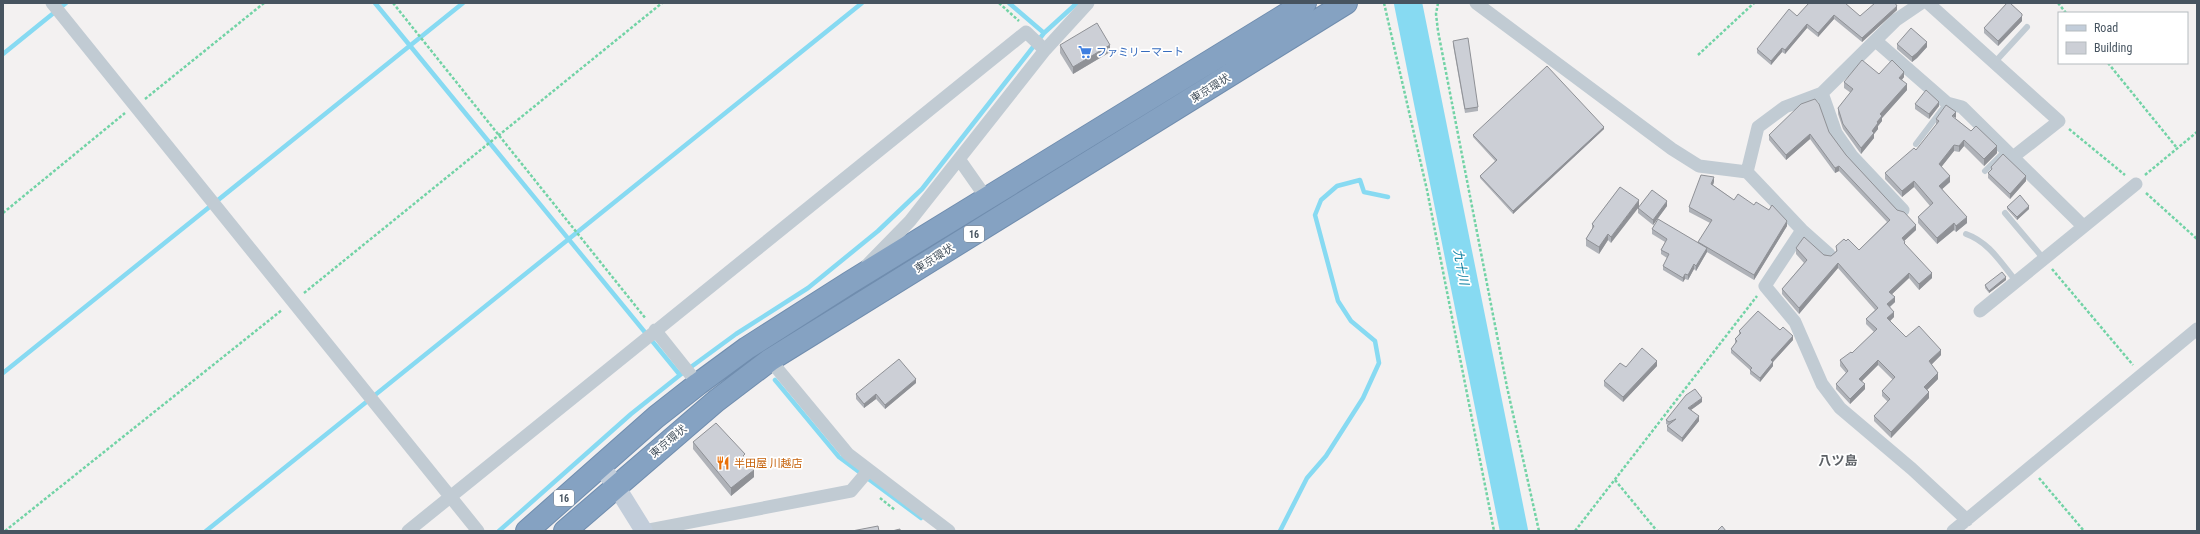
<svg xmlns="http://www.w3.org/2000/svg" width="2200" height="534" font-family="'Roboto Condensed','Noto Sans JP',sans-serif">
<rect width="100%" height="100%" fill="#f3f1f1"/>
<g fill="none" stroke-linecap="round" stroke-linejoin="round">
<path stroke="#87daf2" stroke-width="4.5" d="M375,3L680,375L736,334L808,288L878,231L922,189L1044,33L1077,3
M1009,3L1044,33
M3,54L66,3
M3,373L463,3
M775,380L839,457L921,518
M206,531L862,3
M499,531L631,414L680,375
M1280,531L1307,478L1326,456L1363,398L1379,363L1375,341L1351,321L1338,301L1315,215L1321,200L1337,186L1360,180L1364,192L1388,197"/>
<path stroke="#87daf2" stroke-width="28" d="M1408,3L1514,531"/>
<g stroke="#708dae" stroke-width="24">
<path id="highway" d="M527,531L656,417L698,384L747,348L849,283L1305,3
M565,531L716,401L770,360L1346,3"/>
</g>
<path stroke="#72d3a6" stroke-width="2.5" stroke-dasharray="3 2" stroke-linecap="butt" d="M393,3L646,319
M999,3L1019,21
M1384,3L1427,190L1494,531
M1438,3L1436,14L1438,31L1507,387L1539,531
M2058,3L2066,13
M1698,55L1754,3
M2108,63L2177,148
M145,99L264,3
M2069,129L2125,175
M2145,175L2197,132
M2146,193L2197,239
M3,213L125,113
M2052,269L2133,365
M304,293L662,3
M2039,478L2084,531
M1615,480L1657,531
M880,498L895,510
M5,531L282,310
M1575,531L1757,296"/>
<path stroke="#c1cbd3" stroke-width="6" d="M1995,62L2027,27
M1916,144L1947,103
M1985,171L2006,150
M2005,213L2043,258
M1966,234C1989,242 2001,263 2016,281"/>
<path stroke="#c1cbd3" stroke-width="13" d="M52,3L478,531
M1476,3L1672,149L1699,166L1747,172L1802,230L1829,254
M1928,3L2059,121L2013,157
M1876,41L1947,103L1962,107L2082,225
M1822,93L1836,133L1852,156L1903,210
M959,159L987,199
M1747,172L1758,127L1785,107L1822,93L1896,20L1921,3
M1802,230L1765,286L1795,322L1822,384L1840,408L1912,469L1967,520
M868,264L910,221L1045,50
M1980,311L2136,184
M655,330L698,384
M770,360L848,454L949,531
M408,531L1026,32L1045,50L1088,3
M644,531L851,491L868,471
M1953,531L2197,329"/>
<path stroke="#c2cdda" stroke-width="18" d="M600,465L616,486L644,531"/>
<use href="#highway" stroke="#85a2c2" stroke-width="22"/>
</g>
<path fill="#afb2b8" d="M1809,3L1860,16L1897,10L1862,42L1834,19L1818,37L1807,28L1785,54L1782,52L1771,65L1757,53V49L1797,16Z
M2022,21L1998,46L1984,33V28Z
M1453,41L1478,107V111L1465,113L1453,45Z
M1897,44L1927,47L1917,58L1912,62L1897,49Z
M1060,45L1110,52L1073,74L1060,53Z
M1879,74L1904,77L1902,80L1907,90L1882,118V121L1878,126V129L1874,134V138L1861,154L1843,129L1838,114V108L1851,93L1844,88V82Z
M1915,104L1939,106L1929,119L1915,109Z
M1955,118L1997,153L1984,166L1964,146L1959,152L1954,151L1941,167L1950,182L1942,189L1967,223L1956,232L1954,230L1937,244L1918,223V217L1930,206L1914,187L1902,197L1885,179V173L1916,150L1936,125V119Z
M1604,129L1513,214L1480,178V176L1495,161L1473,137V135Z
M1829,132L1846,155L1916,230L1904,241L1905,244L1932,278L1919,290L1909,278L1892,294L1895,302L1890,307L1894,317L1890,321L1906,337L1941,355L1931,365L1938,379L1927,390L1929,398L1891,438L1874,421V416L1888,402L1882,396V391L1893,380L1878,365L1862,381L1865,389L1850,404L1836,389V384L1846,373L1840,366V360L1852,353L1874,332L1866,324V319L1875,310L1838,268L1799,314L1782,294V289L1804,263L1796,254V248L1831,256L1836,251V246L1846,241L1859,250L1887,222L1839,171L1835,173L1810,139L1786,160L1769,140V135Z
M1991,167L2026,181L2010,199L1988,178V173L1991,170Z
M1714,182L1713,185L1734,200L1787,226L1754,280L1707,252L1696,271L1694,269L1688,280L1685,279L1683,282L1663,270V266L1667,258L1661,254V250L1665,242L1652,234V229L1698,243L1710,223L1689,212V207Z
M1620,187L1611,243L1608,240L1599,254L1586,246V239L1592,229V224Z
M1667,206L1653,225L1638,213V208Z
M2007,207L2029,209L2017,220L2007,209Z
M2006,280L1989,293L1985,288V285Z
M1780,330L1793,340L1773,362V366L1760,382L1750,374V370L1731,353V349L1735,344V339L1739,334V331Z
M1657,366L1623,402L1604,386V381L1626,367Z
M916,383L885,409L876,399L864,408L856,399V394Z
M1702,402L1691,410L1699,421L1682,442L1667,431V426L1668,425L1666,424V420Z
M693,442L745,458L754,477L731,496L693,449Z"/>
<path fill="#8f9196" d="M1897,6V10L1862,42V38Z
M1834,15V19L1818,37V33Z
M2022,16V21L1998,46V41Z
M1807,24V28L1785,54V50Z
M1927,42V47L1917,58L1912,62V57Z
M1110,45V52L1073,74V67Z
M1782,48V52L1771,65V61Z
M1904,72V77L1899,83V78Z
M1907,84V90L1882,118V121L1878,126V129L1874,134V138L1861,154V148L1872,131L1880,114Z
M1939,102V106L1929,119V114Z
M1956,112V118L1952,116Z
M1604,127V129L1513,214V211Z
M1810,134V139L1786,160V155Z
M1964,140V146L1959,152V146Z
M1954,145V151L1939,170V164Z
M1997,146V153L1984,166V159Z
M1839,166V171L1835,173V168Z
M1950,176V182L1939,192V186Z
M2026,176V181L2010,199V194Z
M1714,177V182L1711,189V184Z
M1914,181V187L1902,197V191Z
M1639,200V207L1611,243V237Z
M1667,201V206L1653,225V220Z
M2029,206V209L2017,220V217Z
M1967,217V223L1956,232V226Z
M1787,221V226L1754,280V275Z
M1954,223V230L1937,244V238Z
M1916,225V230L1902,243V238Z
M1608,234V240L1599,254V247Z
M1707,248V252L1696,271V266Z
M1838,263V268L1799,314V308Z
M1694,264V269L1688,280V275Z
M1909,273V278L1889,297V292Z
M1932,273V278L1919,290V284Z
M1685,274V279L1683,282V278Z
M2006,277V280L1989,293V291Z
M1895,297V302L1887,309V304Z
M1894,312V317L1887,324V318Z
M1793,336V340L1773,362V366L1760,382V378L1771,360Z
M1941,350V355L1929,367V361Z
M1878,360V365L1859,384V379Z
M1657,361V366L1623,402V397Z
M1938,373V379L1924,393V387Z
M916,379V383L885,409V405Z
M1865,384V389L1850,404V399Z
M1929,392V398L1891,438V432Z
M876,394V399L864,408V404Z
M1702,398V402L1688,412V408Z
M1699,416V421L1682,442V438Z
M754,470V477L731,496V488Z"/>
<path fill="#cccfd6" stroke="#8f9196" d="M1809,3H1845L1860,16L1875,3H1895L1897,6L1862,38L1834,15L1818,33L1807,24L1785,50L1782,48L1771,61L1757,49L1789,9L1797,16Z
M2007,3H2010L2022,14V16L1998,41L1984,28Z
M1097,23L1110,45L1073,67L1060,45Z
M1911,28L1927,42L1917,53L1912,57L1897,44Z
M1468,38L1478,107L1465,109L1453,41Z
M1862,60L1879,74L1892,60L1904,72L1899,78L1907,84L1880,114L1882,116L1877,122L1878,123L1872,131L1874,133L1861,148L1843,124L1838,108L1853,89L1844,82Z
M1547,66L1604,127L1513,211L1480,176L1497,160L1473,135Z
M1926,90L1939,102L1929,114L1915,104Z
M1815,99L1819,104L1829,132L1846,155L1897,210L1904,212L1916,225L1902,238L1905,242L1904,243L1932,273L1919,284L1909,273L1889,292L1895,297L1887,304L1894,312L1887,318L1906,337L1919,326L1941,350L1929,361L1938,373L1924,387L1929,392L1891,432L1874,416L1890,399L1882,391L1895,377L1878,360L1859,379L1865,384L1850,399L1836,384L1848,371L1840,360L1851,352L1852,353L1877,329L1866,319L1878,308L1838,263L1799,308L1782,289L1807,260L1796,248L1804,237L1824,255L1831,256L1837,251L1836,246L1844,239L1846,241L1848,239L1859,250L1890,220L1839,166L1835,168L1810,134L1786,155L1769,135L1801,104Z
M1946,105L1956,112L1952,116L1971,131L1976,126L1997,146L1984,159L1964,140L1959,146L1954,145L1939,164L1950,176L1939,186L1967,217L1956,226L1954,223L1937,238L1918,217L1933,203L1914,181L1902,191L1885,173L1914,148L1916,150L1939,121L1936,119Z
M2003,154L2026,176L2010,194L1988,173L1992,169L1991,167Z
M1701,175L1714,177L1711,184L1734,200L1738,194L1754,205L1756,202L1769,210L1772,205L1787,221L1754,275L1698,242L1712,220L1689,207Z
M1620,187L1639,200L1611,237L1608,234L1599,247L1586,239L1594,226L1592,224Z
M1652,190L1667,201L1653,220L1638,208Z
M2020,195L2029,206L2017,217L2007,207Z
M1658,219L1707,248L1696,266L1694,264L1688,275L1685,274L1683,278L1663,266L1669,254L1661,250L1667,239L1652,229Z
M2002,272L2006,277L1989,291L1985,285Z
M1758,311L1780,330L1783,327L1793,336L1771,360L1773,362L1760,378L1750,370L1752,368L1731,349L1737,341L1735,339L1741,333L1739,331Z
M1642,348L1657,361L1623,397L1604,381L1620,363L1626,367Z
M899,359L916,379L885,405L876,394L864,404L856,394Z
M1695,389L1702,398L1688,408L1699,416L1682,438L1667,426L1676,419L1669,422L1666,420L1686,395Z
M716,423L745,454L743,456L754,470L731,488L693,442Z
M878,526L879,531H852Z
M1722,526L1726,531H1717Z
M900,529V531H892Z"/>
<defs>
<g id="supermarket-bare" transform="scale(1.08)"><path d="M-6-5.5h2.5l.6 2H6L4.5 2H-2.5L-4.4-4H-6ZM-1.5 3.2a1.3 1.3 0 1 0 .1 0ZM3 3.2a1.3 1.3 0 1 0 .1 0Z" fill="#3f7fe0" stroke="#fff" stroke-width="2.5" paint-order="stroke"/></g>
<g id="restaurant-bare" transform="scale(1.08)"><path d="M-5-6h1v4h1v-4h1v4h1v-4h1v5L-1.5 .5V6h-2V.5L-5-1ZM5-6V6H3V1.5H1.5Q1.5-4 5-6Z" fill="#e8710a" stroke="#fff" stroke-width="2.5" paint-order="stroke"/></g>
</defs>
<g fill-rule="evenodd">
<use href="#supermarket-bare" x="1085" y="52"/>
<use href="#restaurant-bare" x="723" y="463"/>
</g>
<g text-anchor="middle" stroke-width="3.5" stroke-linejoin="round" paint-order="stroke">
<g fill="#fff" stroke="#7e8790" stroke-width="1">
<rect x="964" y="226" width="20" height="16" rx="3"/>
<rect x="554" y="490" width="20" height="16" rx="3"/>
</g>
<g font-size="10" font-weight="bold" fill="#475460">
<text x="974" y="238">16</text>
<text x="564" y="502">16</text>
</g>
<g font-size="11" fill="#366cbe" stroke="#fff" text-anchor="start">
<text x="1096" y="56">ファミリーマート</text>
</g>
<g font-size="11" fill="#475460" stroke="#fff">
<text transform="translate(1210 88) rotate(-32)" y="4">東京環状</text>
<text transform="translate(934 258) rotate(-32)" y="4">東京環状</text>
<text transform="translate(668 441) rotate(-40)" y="4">東京環状</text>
</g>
<g font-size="11" fill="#c56008" stroke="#fff" text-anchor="start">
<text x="734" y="467">半田屋 川越店</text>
</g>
<g font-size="12" font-style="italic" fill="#047b9e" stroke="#fff">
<text transform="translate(1461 267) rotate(79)" y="4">九十川</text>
</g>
<g font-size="13" font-weight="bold" fill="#5d6166" stroke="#fff">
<text x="1838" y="465">八ツ島</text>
</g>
</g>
<rect width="2200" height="534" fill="none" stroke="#475460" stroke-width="8"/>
<rect x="2058" y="12" width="130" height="52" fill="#ffffff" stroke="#b5bbbf"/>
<rect x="2066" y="25" width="20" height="6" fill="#c2cdda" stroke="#b5bbbf"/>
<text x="2094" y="32" font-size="12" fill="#475460">Road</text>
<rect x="2066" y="42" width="20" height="12" fill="#cccfd6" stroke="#b5bbbf"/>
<text x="2094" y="52" font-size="12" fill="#475460">Building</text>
</svg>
